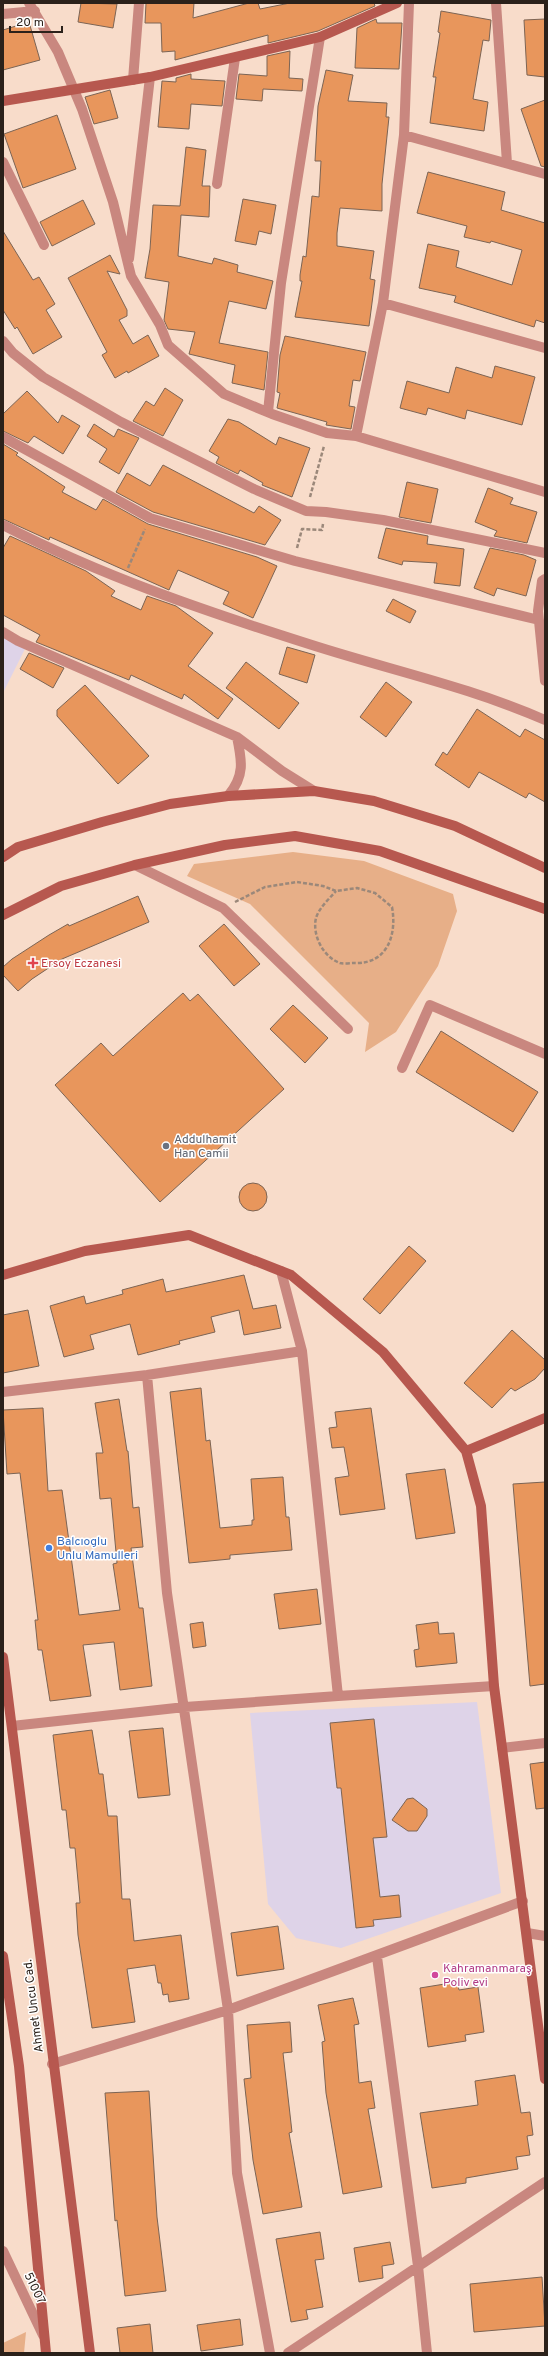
<svg xmlns="http://www.w3.org/2000/svg" width="548" height="2356" font-family="Overpass,sans-serif">
<rect width="100%" height="100%" fill="#f8dcca"/>
<path fill="#ded3e8" d="M3,636L26,647L3,693Z
M477,1702L501,1893L341,1948L296,1938L268,1904L250,1713Z"/>
<path fill="#e7af88" d="M293,852L364,861L453,894L457,911L438,966L396,1032L365,1052L369,1023L250,904L187,876L194,864Z
M26,2332L24,2353H3V2343Z"/>
<path fill="#e8965c" stroke="#7c6454" d="M81,3L117,4L113,28L78,22Z
M146,3H194L193,18L249,3H258L260,9L290,3H374L375,6L318,31L268,43V35L175,60V51L162,52L161,23H145Z
M441,11L491,20L489,41L483,40L473,99L488,102L484,131L430,123L436,77H433L440,33L438,32Z
M376,19L377,23H402L399,69L355,68L357,28Z
M545,19V77L527,75L524,20Z
M29,22L40,60L3,70V30Z
M290,51L289,78L303,79L302,91L263,89L262,101L236,99L239,74L267,76V56Z
M326,70L353,75L348,101L387,103L386,117H389L382,184V211L340,208L337,233V246L374,251L370,279L375,280L369,326L295,317L302,281H300V275L303,256L306,257L312,196L319,197L321,161H315L318,106Z
M191,74V79L225,81L222,106L191,104L189,129L158,127L162,81L176,82V78Z
M110,90L118,118L94,124L85,97Z
M545,100V167L541,166L521,109Z
M57,115L76,169L23,188L4,134Z
M186,147L206,150L202,186H210L209,217L181,215L178,256L212,264L214,258L238,265L237,272L273,281L266,309L229,301L219,343L268,352L264,390L232,383L235,365L189,354L195,332L168,329L164,320L169,282L145,278L150,249L153,205L180,206Z
M428,172L505,192L501,210L545,223V323L536,320L534,327L454,302L456,296L419,288L428,244L459,251L456,267L512,285L522,250L491,241L490,243L464,237L467,226L417,213Z
M243,199L276,205L271,234L259,231L256,245L235,241Z
M83,200L95,224L52,246L40,222Z
M3,231L33,280L39,277L55,304L46,310L62,337L33,354L17,327L15,329L3,310Z
M110,255L120,274L107,271L127,310V316L119,320L133,344L148,335L159,356L128,373L127,371L115,378L102,355L107,352L68,278Z
M285,336L366,352L360,381L353,380L349,406L355,407L351,429L326,425L327,422L277,408L280,393L277,392L280,355Z
M495,366L535,377L522,425L467,410L465,419L428,408L426,415L400,408L407,381L449,393L456,367L492,378Z
M165,388L183,400L163,436L133,421L146,401L154,406Z
M27,391L58,423L62,415L80,426L63,454L34,436L28,443L3,431V414Z
M228,419L239,422L276,445L279,437L310,448L292,497L262,485L263,483L240,470L238,474L216,463L219,457L209,451Z
M94,424L114,437L118,429L139,438L119,474L99,462L107,449L87,436Z
M3,444L18,453L16,455L65,487L62,492L96,510L103,499L148,524L257,557L277,566L253,618L223,604L229,592L178,570L169,590L50,537L49,540L3,519Z
M163,465L254,513L259,506L281,520L265,545L153,512L116,492L127,473L150,486Z
M407,482L438,489L431,523L399,517Z
M488,488L513,498L510,504L537,512L527,543L494,536L497,531L475,522Z
M386,528L428,536L427,544L464,549L460,586L434,583L437,563L403,561L402,565L378,558Z
M10,536L86,571L115,591L111,596L141,610L147,596L176,606L213,633L188,666L233,699L218,719L184,694L182,699L131,675L129,680L36,642L40,635L3,615V548Z
M490,548L524,555L536,560L526,596L497,588L494,596L474,588Z
M393,599L416,611L410,623L386,611Z
M287,647L315,655L307,683L279,674Z
M29,653L64,668L53,688L20,669Z
M246,662L299,703L279,729L226,688Z
M386,682L412,702L386,737L360,717Z
M85,685L149,756L118,784L57,716V710Z
M477,709L520,737L525,729L545,740V802L529,793L526,798L479,772L469,788L435,765L443,752L447,755Z
M138,896L149,922L62,959L32,979L18,991L3,975V967L12,959L49,935L68,924L69,926Z
M224,924L260,964L234,986L199,946Z
M183,993L190,1001L198,994L284,1089L160,1202L55,1085L101,1043L113,1056Z
M293,1005L328,1038L305,1063L270,1029Z
M441,1031L538,1092L513,1132L416,1072Z
M239 1197a14 14 0 1 1 28 0a14 14 0 1 1-28 0Z
M409,1246L426,1261L380,1314L363,1299Z
M244,1275L253,1309L276,1305L281,1328L244,1335L239,1310L211,1317L215,1332L179,1341L180,1344L138,1355L130,1324L90,1335L94,1349L64,1357L50,1306L84,1296L86,1304L123,1294L122,1290L163,1279L166,1292Z
M28,1310L39,1366L3,1373V1315Z
M512,1330L545,1360V1368L535,1379L515,1391L511,1388L492,1408L464,1383Z
M201,1388L206,1441L210,1440L220,1528L252,1525V1520H254L251,1479L283,1477L286,1517H289L292,1550L230,1555V1559L189,1563L170,1392Z
M119,1399L127,1451H128L133,1508L139,1507L143,1547L131,1548L139,1608H143L152,1686L120,1690L114,1642L83,1645L91,1696L50,1701L42,1650H38L35,1620H38L20,1473L7,1474L3,1410L43,1408L48,1491L62,1490L79,1615L120,1610L113,1564L117,1563L111,1498L100,1499L96,1453H103L95,1403Z
M371,1408L385,1509L340,1515L335,1478L349,1476L344,1447L332,1448L329,1428L337,1427L335,1412Z
M445,1469L455,1533L416,1539L406,1474Z
M545,1482V1684L530,1686L513,1484Z
M317,1589L321,1624L279,1629L274,1594Z
M203,1622L206,1646L193,1648L190,1624Z
M438,1622L439,1634L454,1633L457,1663L416,1667L414,1650L419,1649L416,1625Z
M374,1719L387,1837L373,1838L380,1897L399,1895L401,1917L373,1920L374,1926L356,1928L341,1788H337L330,1723Z
M163,1728L170,1795L138,1798L129,1731Z
M92,1730L99,1774H103L108,1816H117L122,1899H130L134,1941L181,1935L189,1999L169,2002L168,1994L163,1995L161,1983H158L155,1965L127,1969L135,2022L92,2028L78,1935L76,1903H80L75,1848H70L66,1810H62L53,1735Z
M545,1762V1808L536,1809L530,1764Z
M413,1798L427,1809V1816L417,1831H408L392,1820L407,1799Z
M278,1926L284,1969L237,1976L231,1933Z
M457,1982L459,1990L478,1987L484,2032L465,2035L466,2041L428,2047L420,1988Z
M353,1998L359,2024L354,2025L359,2083L371,2081L375,2108L368,2109L382,2187L343,2194L326,2093L322,2042L325,2041L318,2005Z
M290,2022L292,2052L283,2053L292,2132L289,2133L302,2207L263,2214L253,2160L244,2079L251,2078L247,2025Z
M515,2075L521,2113L530,2112L533,2135L527,2136L530,2155L516,2157L518,2169L466,2178V2183L432,2188L420,2113L478,2105L475,2081Z
M149,2091L157,2217L166,2291L125,2296L117,2220L115,2221L105,2093Z
M320,2232L324,2259L315,2260L323,2307L306,2310L308,2319L291,2322L276,2239Z
M390,2242L394,2264L382,2266L383,2278L359,2282L354,2248Z
M542,2277L545,2326L474,2332L470,2284Z
M240,2319L243,2345L201,2351L197,2325Z
M150,2324L153,2353H120L117,2328Z"/>
<g fill="none" stroke-linecap="round" stroke-linejoin="round">
<path stroke="#9b887a" stroke-width="2.5" stroke-dasharray="4 2" stroke-linecap="butt" d="M310,497L324,446
M297,548L302,529L322,530L323,524
M128,568L145,529
M235,902L265,887L297,882L323,886L336,891L357,888L375,893L392,907C397,934 388,964 355,963C351,963 344,964 340,963C323,957 312,935 316,918C319,908 329,899 336,891"/>
<path stroke="#c9877f" stroke-width="10" d="M217,184L235,58
M402,1068L430,1005L545,1054"/>
<path stroke="#c9877f" stroke-width="10" d="M29,3L58,52L82,109L113,202L131,276L160,325L168,345L224,394L272,414L327,433L356,436L545,492
M496,3L507,163
M3,14L35,11
M133,80L139,3
M404,135L545,174
M3,162L44,245
M129,259L150,77
M383,303L545,348
M3,341L13,353L43,377L121,422L254,489L306,511L326,512L383,520L545,553
M268,412L281,283L320,37
M356,436L383,303L404,135L409,3
M3,437L150,518L295,561L539,620
M3,525C101,576 208,612 312,645C390,670 470,687 545,720
M545,579L542,581L538,611L545,681
M3,632L18,641L237,737L282,771L314,791
M228,796C245,776 242,761 237,737
M135,865L223,908L348,1029
M281,1271L302,1351L338,1696L494,1686
M147,1375L167,1593L228,2010L237,2173L270,2353
M3,1392L147,1375L302,1351
M12,1726L185,1707L338,1696
M502,1748L545,1743
M527,1933L545,1936
M377,1957L418,2266L427,2353
M52,2064L228,2010L523,1901
M3,2251L43,2335
M288,2353L545,2182"/>
<path stroke="#b7584f" stroke-width="10" d="M3,101L150,77L320,37L397,3
M3,857L18,847L102,822L170,804L228,796L314,791L374,801L455,826L545,868
M3,915L61,886L135,865L225,845L295,836L380,851L545,909
M3,1275L85,1251L189,1235L291,1275L383,1352L466,1451L481,1506L494,1686L545,2079
M466,1451L545,1418
M3,1657L90,2353
M3,1956L19,2066L46,2353"/>
</g>
<path fill="#e0444e" stroke="#fff" stroke-width="1.5" d="M31 957h4v4h4v4h-4v4h-4v-4h-4v-4h4z"/>
<circle fill="#6b7280" stroke="#fff" stroke-width="1.5" cx="166" cy="1146" r="4"/>
<circle fill="#3f7fe0" stroke="#fff" stroke-width="1.5" cx="49" cy="1548" r="4"/>
<circle fill="#d1479c" stroke="#fff" stroke-width="1.5" cx="435" cy="1975" r="4"/>
<g text-anchor="middle" stroke-width="3" stroke-linejoin="round" paint-order="stroke">
<g font-size="12" fill="#be3a42" stroke="#fff" text-anchor="start">
<text x="41" y="967">Ersoy Eczanesi</text>
</g>
<g font-size="12" fill="#5b616d" stroke="#fff" text-anchor="start">
<text x="174" y="1143">Addulhamit<tspan x="174" dy="14">Han Camii</tspan></text>
</g>
<g font-size="12" fill="#366cbe" stroke="#fff" text-anchor="start">
<text x="57" y="1545">Balcıoglu<tspan x="57" dy="14">Unlu Mamulleri</tspan></text>
</g>
<g font-size="12" fill="#b23c85" stroke="#fff" text-anchor="start">
<text x="443" y="1972">Kahramanmaraş<tspan x="443" dy="14">Poliv evi</tspan></text>
</g>
<g font-size="12" fill="#2b211a" stroke="#fff">
<text transform="translate(33 2006) rotate(-97)" y="4">Ahmet Uncu Cad.</text>
<text transform="translate(35 2288) rotate(64)" y="4">51007</text>
</g>
</g>
<rect width="548" height="2356" fill="none" stroke="#2b211a" stroke-width="8"/>
<path d="M10 26v6h52v-6" fill="none" stroke="#2b211a" stroke-width="2"/>
<text x="16" y="26" font-size="12" fill="#2b211a" stroke="#ffffff" stroke-width="3" paint-order="stroke">20 m</text>
</svg>
